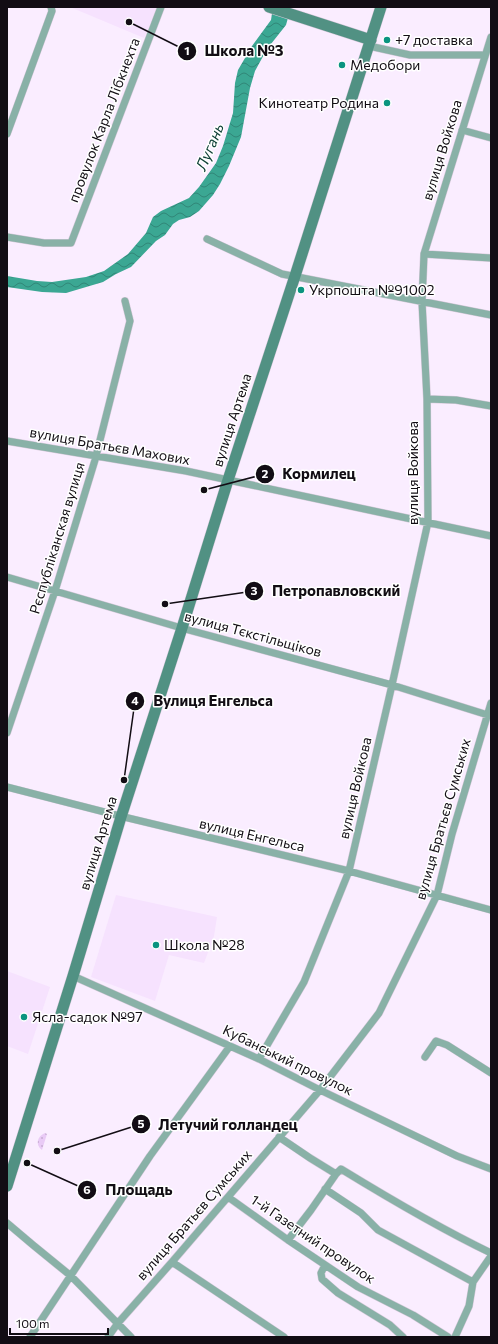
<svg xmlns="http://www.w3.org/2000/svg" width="498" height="1344" font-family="Commissioner,sans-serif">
<defs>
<pattern id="grass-dots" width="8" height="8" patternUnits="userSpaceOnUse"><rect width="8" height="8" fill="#e9caf6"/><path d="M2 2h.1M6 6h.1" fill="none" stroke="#c7acd2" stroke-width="1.8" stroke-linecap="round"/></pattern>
<pattern id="water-waves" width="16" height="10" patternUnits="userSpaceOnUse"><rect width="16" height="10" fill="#3ba793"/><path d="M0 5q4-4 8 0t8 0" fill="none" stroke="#308677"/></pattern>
</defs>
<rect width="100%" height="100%" fill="#faedff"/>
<path fill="#f6e2fe" d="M70,7H157L144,38Z
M116,895L217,917L214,936L204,963L169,955L155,1001L91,977Z
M7,971L50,987L28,1054L7,1046Z"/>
<path fill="url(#grass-dots)" d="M45,1133L47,1134L42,1150C35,1145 37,1136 45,1133Z"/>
<path fill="url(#water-waves)" d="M273,7H291L286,25L267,49L255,71L250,88L241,137L229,166L220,184L213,195L199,211L190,217L179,220L173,224L165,235L156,241L131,267L116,274L103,282L66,293L42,292L7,287V276L37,281L52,282L86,277L104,271L128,254L146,233L153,217L161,211L189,198L199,187L216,163L223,146L233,113L235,83L238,70L252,46L271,20Z"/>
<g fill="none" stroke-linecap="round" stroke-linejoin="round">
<g stroke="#d5c9d9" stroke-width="8">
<path id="street" d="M369,46L410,55H485
M462,130L491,138
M7,134L52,11L51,7
M7,237L44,243H71L161,7
M207,239L282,274L491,315
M424,254L491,258
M427,399L456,400L491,406
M7,441L186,471L491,536
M7,577L185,629L392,685L491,716
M7,733L55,591L95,460L130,321L125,301
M7,787L124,817L349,871L491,910
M73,976L259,1059L320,1090L457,1156L491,1169
M425,1057L436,1041L447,1045L491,1073
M259,1059L304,982L349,871L392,685L428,522L427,399L422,302L424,254L491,37
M279,1137L310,1158L336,1174
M325,1189L361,1213L378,1230L473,1282
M228,1197L288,1240L358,1287L413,1315L448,1337
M7,1223L33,1245L71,1276L131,1337
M288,1240L311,1210L336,1174L341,1169C390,1199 439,1228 491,1253
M172,1262L284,1337
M325,1265L321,1273L322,1279L338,1293L390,1325L403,1337
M30,1337L150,1156L230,1046
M108,1337L118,1323L172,1262L320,1090L379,1013L437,895L452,834L491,703
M455,1337L469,1306L473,1282L491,1256"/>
</g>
<g stroke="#d5c9d9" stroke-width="12">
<path id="secondary" d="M269,7L371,40
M7,1186L73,976L121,817L182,628L228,480L295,276L381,7"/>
</g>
<use href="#street" stroke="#89b1a7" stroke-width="7"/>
<use href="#secondary" stroke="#519183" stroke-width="11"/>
</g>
<g fill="#0a9480" stroke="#fff" stroke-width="1.5">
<circle cx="387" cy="40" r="4"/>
<circle cx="342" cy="65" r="4"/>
<circle cx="387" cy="103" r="4"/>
<circle cx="301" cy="290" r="4"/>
<circle cx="156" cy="945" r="4"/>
<circle cx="24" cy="1017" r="4"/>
</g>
<g text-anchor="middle" stroke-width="3" stroke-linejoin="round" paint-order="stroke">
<g font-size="14" fill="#120d14" stroke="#fff" text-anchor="start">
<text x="395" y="45">+7 доставка</text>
<text x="350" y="70">Медобори</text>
<text x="379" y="108" text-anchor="end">Кинотеатр Родина</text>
<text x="309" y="295">Укрпошта №91002</text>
<text x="164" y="950">Школа №28</text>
<text x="32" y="1022">Ясла-садок №97</text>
</g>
<g font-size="14" fill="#120d14" stroke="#fff">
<text transform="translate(104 120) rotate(-69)" y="5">провулок Карла Лібкнехта</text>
<text transform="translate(442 150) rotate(-73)" y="5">вулиця Войкова</text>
<text transform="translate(232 420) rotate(-72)" y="5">вулиця Артема</text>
<text transform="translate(110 446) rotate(10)" y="5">вулиця Братьєв Махових</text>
<text transform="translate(413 473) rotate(-90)" y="5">вулиця Войкова</text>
<text transform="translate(57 538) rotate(-73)" y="5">Рєспубліканская вулиця</text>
<text transform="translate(253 634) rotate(15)" y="5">вулиця Тєкстільщіков</text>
<text transform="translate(355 788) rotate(-77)" y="5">вулиця Войкова</text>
<text transform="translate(443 819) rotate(-74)" y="5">вулиця Братьєв Сумських</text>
<text transform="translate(252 835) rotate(13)" y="5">вулиця Енгельса</text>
<text transform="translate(98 843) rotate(-73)" y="5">вулиця Артема</text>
<text transform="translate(288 1060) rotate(26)" y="5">Кубанський провулок</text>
<text transform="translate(194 1215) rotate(-49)" y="5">вулиця Братьєв Сумських</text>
<text transform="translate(313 1239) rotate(34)" y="5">1-й Газетний провулок</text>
</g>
<g font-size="15" font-style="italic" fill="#104037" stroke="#fff">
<text transform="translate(210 147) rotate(-67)" y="5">Лугань</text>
</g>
</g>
<path fill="none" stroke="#120d14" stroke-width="1.5" d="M129 22L187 51M204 490L265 474M165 604L254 591M124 780L135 701M57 1151L141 1124M27 1163L87 1190"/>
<g fill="#120d14" stroke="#fff" stroke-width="1.5">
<circle cx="129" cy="22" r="4"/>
<circle cx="204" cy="490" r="4"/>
<circle cx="165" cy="604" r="4"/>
<circle cx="124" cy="780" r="4"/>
<circle cx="57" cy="1151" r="4"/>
<circle cx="27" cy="1163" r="4"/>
<circle cx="187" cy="51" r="10"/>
<circle cx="265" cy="474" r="10"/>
<circle cx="254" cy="591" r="10"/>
<circle cx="135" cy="701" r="10"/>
<circle cx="141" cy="1124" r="10"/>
<circle cx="87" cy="1190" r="10"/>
</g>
<g font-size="12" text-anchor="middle" font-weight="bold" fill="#fff">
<text x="187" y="55">1</text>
<text x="265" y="478">2</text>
<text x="254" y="595">3</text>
<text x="135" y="705">4</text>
<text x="141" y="1128">5</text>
<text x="87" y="1194">6</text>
</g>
<g font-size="15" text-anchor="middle" font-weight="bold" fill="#120d14" stroke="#fff" stroke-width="3" stroke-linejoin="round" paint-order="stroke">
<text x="244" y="56">Школа №3</text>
<text x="319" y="479">Кормилец</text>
<text x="336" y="596">Петропавловский</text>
<text x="213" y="706">Вулиця Енгельса</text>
<text x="228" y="1130">Летучий голландец</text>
<text x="139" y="1195">Площадь</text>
</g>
<rect width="498" height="1344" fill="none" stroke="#120d14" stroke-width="16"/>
<path d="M10 1328v6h98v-6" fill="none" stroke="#120d14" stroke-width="2"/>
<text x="16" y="1328" font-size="12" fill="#120d14" stroke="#ffffff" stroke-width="3" paint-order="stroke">100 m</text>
</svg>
